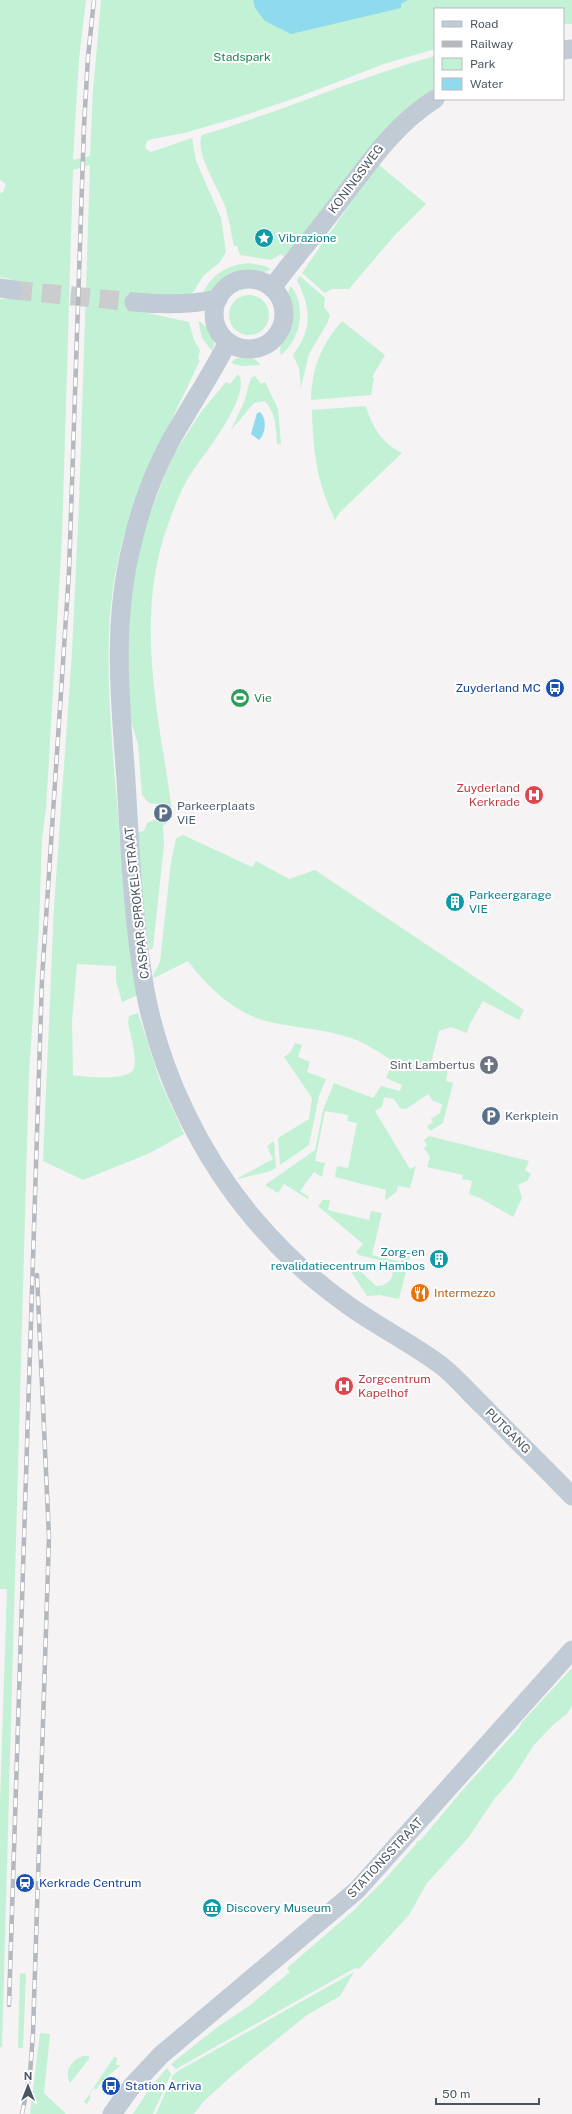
<svg xmlns="http://www.w3.org/2000/svg" width="572" height="2114" font-family="'Public Sans',sans-serif">
<rect width="100%" height="100%" fill="#f5f3f3"/>
<path fill="#c3f1d5" d="M0,0H86L79,59L73,160L90,156L93,91L101,0H572V24H563V9H435V49L384,64L298,97L236,118L184,133L148,140L145,145L146,149L151,152L192,138L196,161L221,218L226,252L220,262L203,276L194,291L188,296L155,294L143,312L189,322L194,340L200,350L198,359L200,360C172,422 136,483 120,551C102,625 109,704 115,780C119,822 121,865 126,908C129,937 134,966 138,995L122,1002L116,981V966L77,964L72,1021L73,1075C85,1077 130,1082 134,1068C137,1055 130,1035 128,1022L129,1016L138,1013L160,1081L184,1134L150,1153L83,1180L43,1161L54,907L72,652L79,504L90,165L73,170L62,538L46,809L42,839L39,926L29,1072L2,2047H0V1802L7,1589H0V299H9L15,295L14,282L10,279L0,277V193L3,192L6,184L0,180Z
M435,56V90L283,257L281,254L271,260L240,255L237,246H234C231,232 229,219 225,206C219,188 194,153 202,135C281,112 356,78 435,56Z
M378,164L426,204L394,236L349,289H332L325,293L302,273Z
M249,263L265,266L271,269C259,277 245,271 232,277C220,282 213,292 201,298C209,276 226,265 249,263Z
M300,276L325,298L324,307L330,315L328,322L309,354L301,387L299,368L293,355C313,328 311,309 297,280Z
M291,286C307,307 301,339 281,355C277,344 287,333 289,323C291,311 284,296 291,286Z
M229 315a20 20 0 1 1 40 0a20 20 0 1 1-40 0Z
M198,321C210,327 218,338 212,351L202,338Z
M342,321L385,355L372,377L374,378L371,395L311,400C312,368 321,345 342,321Z
M246,356L256,360L261,365L241,366L231,363L235,359Z
M238,374C254,395 198,461 187,480C179,494 174,509 168,524C133,621 160,720 173,817L163,826L164,845L153,947L150,950L149,949L142,902L137,832L144,831L147,823L154,820L162,819L163,816L162,805L149,803L142,795L138,744L127,708L128,600L144,529L167,470L176,451L201,412L226,382L230,384Z
M255,376L261,384L265,382L278,409L281,444H277C276,429 276,411 264,401L254,403L231,430L244,402L251,378Z
M366,406C372,427 382,443 402,453L340,512L335,520C317,482 313,452 312,410Z
M183,835L252,867L256,861L289,879L315,870L524,1010L519,1020L483,1001L470,1024L467,1033L451,1027L439,1031L430,1067L448,1071L446,1081L453,1083L443,1123L430,1131L427,1126L433,1122L431,1119L440,1113L442,1104L433,1101L428,1094L406,1109L400,1108L394,1099L384,1097L382,1107L375,1111L410,1169L416,1166L410,1188L398,1186L397,1191L385,1201L386,1190L335,1177L337,1166L348,1168L357,1123L347,1121L348,1115L325,1111L315,1161L325,1163L322,1177L314,1172L300,1191L309,1197L308,1199L284,1184L278,1193L265,1185L315,1150L323,1110L334,1083L373,1098L381,1086L400,1091L402,1085L386,1078L393,1061C380,1053 366,1043 351,1038C324,1029 297,1028 270,1022C237,1015 207,987 188,961L154,978L153,975L160,962L171,862L176,839Z
M295,1043L302,1045L298,1057L310,1062L307,1072L326,1079L319,1096L309,1145L280,1165L278,1138L309,1119L312,1098L284,1057L290,1053Z
M429,1136L529,1161L525,1170L531,1174L527,1181L518,1185L522,1198L513,1217L480,1198L469,1194L472,1181L462,1179L463,1175L427,1167L430,1157L424,1148L427,1146L424,1140Z
M274,1141L276,1168L270,1171L239,1179L238,1178L273,1159L267,1146Z
M323,1200H330L328,1210L369,1220L371,1211L382,1213L372,1255L401,1262L404,1249L411,1251L399,1299L380,1295L367,1296L350,1270L354,1265L376,1286C389,1287 400,1272 387,1264C379,1259 367,1257 359,1255L356,1252L363,1244L318,1206Z
M572,1668V1705L567,1714L554,1724L534,1745L512,1779L495,1798L468,1838L427,1883L409,1915L359,1969L355,1968L176,2069L171,2064L216,2028L249,2006L290,1972L287,1968L352,1912L387,1877L417,1843L416,1842L421,1840L460,1793L519,1728L522,1722Z
M354,1972L340,1996L307,2015L235,2073L204,2101L194,2114H156L173,2075L178,2071Z
M20,1973L26,1974L23,2048H18Z
M40,2033L50,2034L44,2093L66,2114H30Z
M83,2056H89V2059L70,2083C64,2071 71,2060 83,2056Z
M114,2057H117L116,2065H121L102,2081L96,2090L94,2088L89,2096L91,2097L87,2104L84,2102Z
M167,2068L171,2074L153,2114H133L149,2089Z"/>
<path fill="#90daee" d="M253,0H408L401,4V8L291,34L265,21L255,8Z
M260,412C267,418 266,434 259,440L251,434L257,413Z"/>
<g fill="none" stroke-linecap="round" stroke-linejoin="round">
<path stroke="#caccce" stroke-width="19" stroke-dasharray="19 10" stroke-linecap="butt" d="M13,290L134,302"/>
<path stroke="#c1cbd6" stroke-width="19" d="M563,50L572,49
M214 314a35 35 0 1 1 70 0a35 35 0 1 1-70 0Z
M0,288L13,290
M272,288C294,258 318,231 340,201C369,163 394,125 435,99
M134,302C163,305 190,305 218,299
M228,342C210,377 189,408 170,442C153,474 140,509 132,544C112,623 120,699 126,780C130,850 133,921 145,990C160,1072 201,1157 255,1220C281,1251 313,1280 345,1303C376,1326 412,1343 442,1366C458,1379 471,1395 486,1409C514,1438 543,1466 572,1496
M112,2114L132,2086L161,2055L357,1890L572,1650"/>
<g stroke="#b5b8bd" stroke-width="4.5">
<path id="rail" d="M9,2005L42,979L69,572L84,126L88,57L94,0
M22,2114L30,2074L33,2033L49,1537L37,1275"/>
</g>
<use href="#rail" stroke="#fff" stroke-width="3" stroke-dasharray="9" stroke-linecap="butt"/>
</g>
<defs>
<g id="sight-disc" transform="scale(1)"><circle r="9.5" fill="#0f9aa8" stroke="#fff"/><path d="M0-6L1.8-2.2L6-1.7L2.9 1.2L3.7 5.4L0 3.3L-3.7 5.4L-2.9 1.2L-6-1.7L-1.8-2.2Z" fill="#fff"/></g>
<g id="bus-disc" transform="scale(1)"><circle r="9.5" fill="#1a4fb4" stroke="#fff"/><path d="M-5-6H5V4H4V6H2V4H-2V6H-4V4H-5ZM-3.5-4V0h7V-4ZM-3.5 1.2v1.5H-2V1.2ZM2 1.2v1.5H3.5V1.2Z" fill="#fff"/></g>
<g id="stadium-disc" transform="scale(1)"><circle r="9.5" fill="#2e9e5b" stroke="#fff"/><path d="M0-5a6.5 5 0 1 0 0 10a6.5 5 0 1 0 0-10ZM-3.5-1.8h7v3.6h-7Z" fill="#fff"/></g>
<g id="hospital-disc" transform="scale(1)"><circle r="9.5" fill="#e0444e" stroke="#fff"/><path d="M-5-5h3v3.5h4V-5h3V5h-3V1.5h-4V5h-3Z" fill="#fff"/></g>
<g id="parking-disc" transform="scale(1)"><circle r="9.5" fill="#5c6f8a" stroke="#fff"/><path d="M-3.5-5.5H1a3.5 3.5 0 0 1 0 7H-1V5.5H-3.5ZM-1-3.4V-.6H.8a1.4 1.4 0 0 0 0-2.8Z" fill="#fff"/></g>
<g id="building-disc" transform="scale(1)"><circle r="9.5" fill="#0f9aa8" stroke="#fff"/><path d="M-4-6H4V6H1V3H-1V6H-4ZM-2.5-4.3h1.7v1.8h-1.7ZM.8-4.3h1.7v1.8H.8ZM-2.5-1h1.7V.8h-1.7ZM.8-1h1.7V.8H.8Z" fill="#fff"/></g>
<g id="church-disc" transform="scale(1)"><circle r="9.5" fill="#6b7280" stroke="#fff"/><path d="M-1.2-6h2.4v3.5h3.3v2.4h-3.3V6h-2.4V-.1h-3.3v-2.4h3.3Z" fill="#fff"/></g>
<g id="restaurant-disc" transform="scale(1)"><circle r="9.5" fill="#e8710a" stroke="#fff"/><path d="M-5-6h1v4h1v-4h1v4h1v-4h1v5L-1.5 .5V6h-2V.5L-5-1ZM5-6V6H3V1.5H1.5Q1.5-4 5-6Z" fill="#fff"/></g>
<g id="station-disc" transform="scale(1)"><circle r="9.5" fill="#1a4fb4" stroke="#fff"/><path d="M-3-6H3Q5-6 5-4V2Q5 4 3 4L4.5 6H3L1.5 4h-3L-3 6H-4.5L-3 4Q-5 4-5 2V-4Q-5-6-3-6ZM-3.5-4v3h7v-3ZM-3.5 1v1.5H-2V1ZM2 1v1.5H3.5V1Z" fill="#fff"/></g>
<g id="museum-disc" transform="scale(1)"><circle r="9.5" fill="#0f9aa8" stroke="#fff"/><path d="M0-6L6-3V-2H-6V-3ZM-5-1h2V3h-2ZM-1-1h2V3h-2ZM3-1h2V3H3ZM-6 4H6V6H-6Z" fill="#fff"/></g>
</defs>
<g fill-rule="evenodd">
<use href="#sight-disc" x="264" y="238"/>
<use href="#bus-disc" x="555" y="688"/>
<use href="#stadium-disc" x="240" y="698"/>
<use href="#hospital-disc" x="534" y="795"/>
<use href="#parking-disc" x="163" y="813"/>
<use href="#building-disc" x="455" y="902"/>
<use href="#church-disc" x="489" y="1065"/>
<use href="#parking-disc" x="491" y="1116"/>
<use href="#building-disc" x="439" y="1259"/>
<use href="#restaurant-disc" x="420" y="1293"/>
<use href="#hospital-disc" x="344" y="1386"/>
<use href="#station-disc" x="25" y="1883"/>
<use href="#museum-disc" x="212" y="1908"/>
<use href="#bus-disc" x="111" y="2086"/>
</g>
<g text-anchor="middle" stroke-width="4" stroke-linejoin="round" paint-order="stroke">
<g font-size="12" fill="#17864f" stroke="#fff">
<text x="242" y="61">Stadspark</text>
</g>
<g font-size="12" fill="#4a5661" stroke="#fff">
<text transform="translate(356 179) rotate(-53)" y="4">KONINGSWEG</text>
<text transform="translate(137 903) rotate(-96)" y="4">CASPAR SPROKELSTRAAT</text>
<text transform="translate(508 1431) rotate(45)" y="4">PUTGANG</text>
<text transform="translate(385 1858) rotate(-47)" y="4">STATIONSSTRAAT</text>
</g>
<g font-size="12" fill="#0d838f" stroke="#fff" text-anchor="start">
<text x="278" y="242">Vibrazione</text>
<text x="469" y="899">Parkeergarage<tspan x="469" dy="14">VIE</tspan></text>
<text x="425" y="1256" text-anchor="end">Zorg- en<tspan x="425" dy="14">revalidatiecentrum Hambos</tspan></text>
<text x="226" y="1912">Discovery Museum</text>
</g>
<g font-size="12" fill="#164399" stroke="#fff" text-anchor="start">
<text x="541" y="692" text-anchor="end">Zuyderland MC</text>
<text x="39" y="1887">Kerkrade Centrum</text>
<text x="125" y="2090">Station Arriva</text>
</g>
<g font-size="12" fill="#27864d" stroke="#fff" text-anchor="start">
<text x="254" y="702">Vie</text>
</g>
<g font-size="12" fill="#be3a42" stroke="#fff" text-anchor="end">
<text x="520" y="792">Zuyderland<tspan x="520" dy="14">Kerkrade</tspan></text>
<text x="358" y="1383" text-anchor="start">Zorgcentrum<tspan x="358" dy="14">Kapelhof</tspan></text>
</g>
<g font-size="12" fill="#4e5e75" stroke="#fff" text-anchor="start">
<text x="177" y="810">Parkeerplaats<tspan x="177" dy="14">VIE</tspan></text>
<text x="505" y="1120">Kerkplein</text>
</g>
<g font-size="12" fill="#5b616d" stroke="#fff" text-anchor="end">
<text x="475" y="1069">Sint Lambertus</text>
</g>
<g font-size="12" fill="#c56008" stroke="#fff" text-anchor="start">
<text x="434" y="1297">Intermezzo</text>
</g>
</g>
<rect x="434" y="8" width="130" height="92" fill="#ffffff" stroke="#b7bbc0"/>
<rect x="442" y="21" width="20" height="6" fill="#c1cbd6" stroke="#b7bbc0"/>
<text x="470" y="28" font-size="12" fill="#4a5661">Road</text>
<rect x="442" y="41" width="20" height="6" fill="#b5b8bd" stroke="#b7bbc0"/>
<text x="470" y="48" font-size="12" fill="#4a5661">Railway</text>
<rect x="442" y="58" width="20" height="12" fill="#c3f1d5" stroke="#b7bbc0"/>
<text x="470" y="68" font-size="12" fill="#4a5661">Park</text>
<rect x="442" y="78" width="20" height="12" fill="#90daee" stroke="#b7bbc0"/>
<text x="470" y="88" font-size="12" fill="#4a5661">Water</text>
<g transform="translate(28 2086)" stroke="#ffffff" stroke-width="3" paint-order="stroke">
<path d="M0-3L7 15L0 10L-7 15Z" fill="#4a5661"/>
<text y="-6" font-size="11" font-weight="bold" text-anchor="middle" fill="#4a5661">N</text>
</g>
<path d="M436 2098v6h103v-6" fill="none" stroke="#4a5661" stroke-width="2"/>
<text x="442" y="2098" font-size="12" fill="#4a5661" stroke="#ffffff" stroke-width="3" paint-order="stroke">50 m</text>
</svg>
